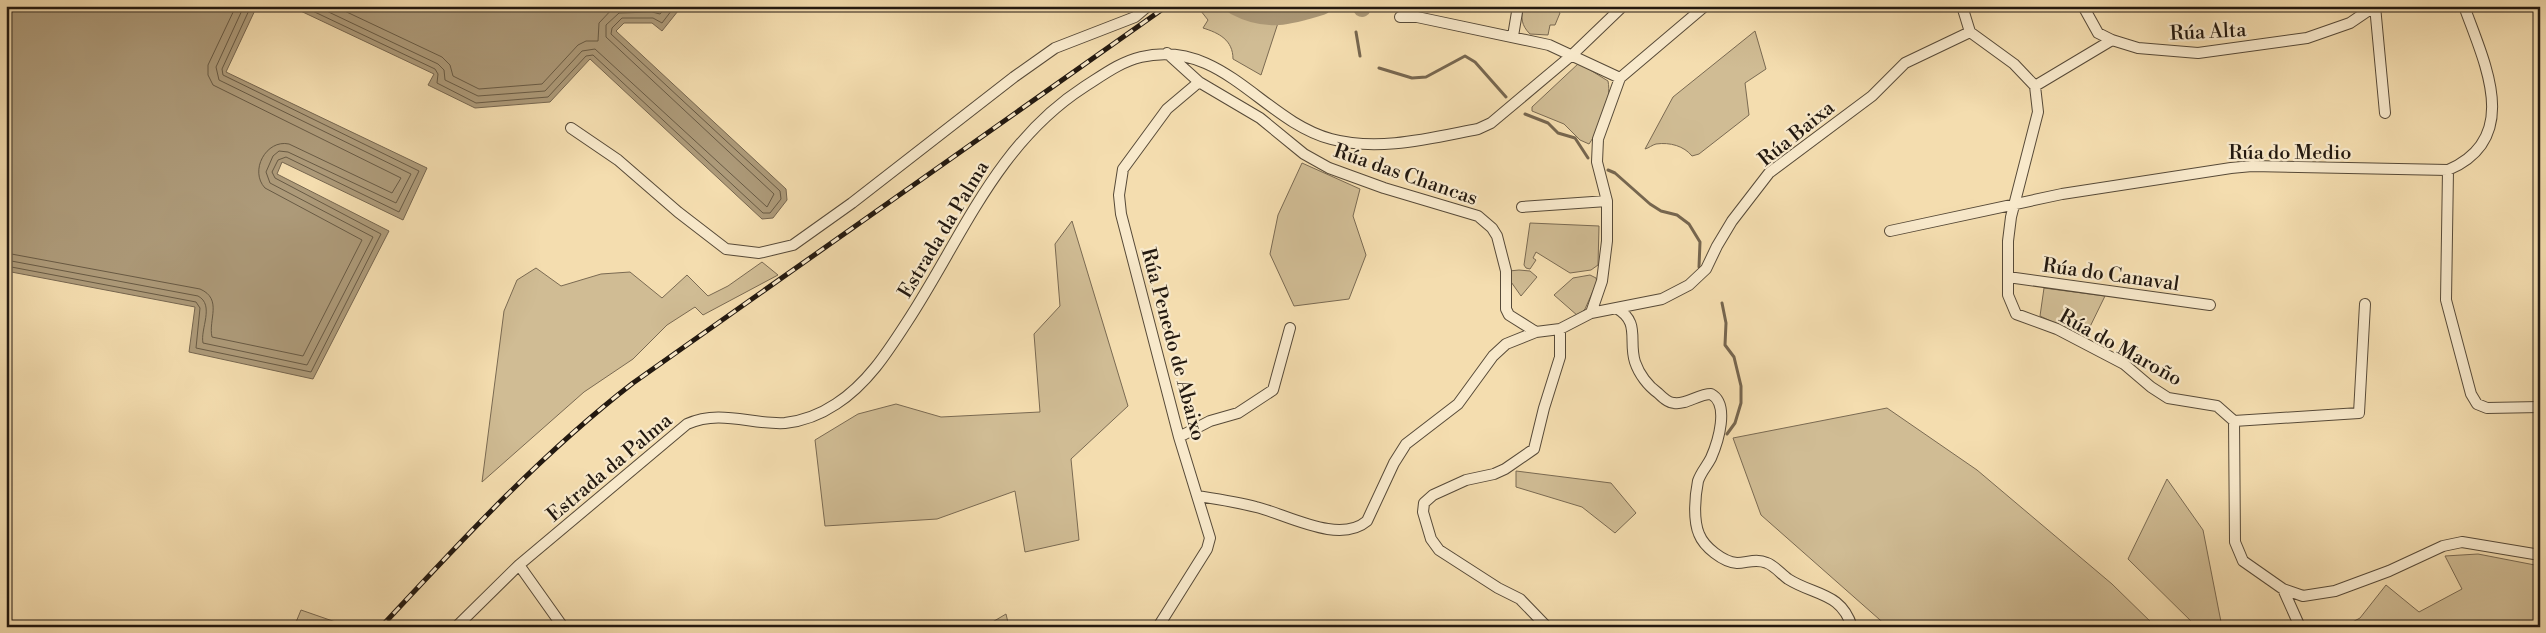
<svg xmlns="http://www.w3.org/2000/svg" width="2546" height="633" font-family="'Libre Bodoni',serif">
<rect width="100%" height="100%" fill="#f4ddaf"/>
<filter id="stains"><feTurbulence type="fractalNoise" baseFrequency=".004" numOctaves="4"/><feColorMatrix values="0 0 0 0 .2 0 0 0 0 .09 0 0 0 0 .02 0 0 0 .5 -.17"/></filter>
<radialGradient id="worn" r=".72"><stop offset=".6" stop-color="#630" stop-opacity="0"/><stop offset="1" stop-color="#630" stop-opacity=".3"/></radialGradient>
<path fill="#d0bc94" stroke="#7a6a52" d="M1197,6H1227L1243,17L1278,23L1261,75L1233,59C1233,40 1219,33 1203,28L1208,20Z
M1523,6H1553L1560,13L1555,25H1550L1548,35L1530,34C1521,25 1521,18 1523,6Z
M1755,31L1766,69L1745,83L1749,115L1699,154L1692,156C1684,146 1670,142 1656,144C1652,145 1649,148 1645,149L1673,97Z
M1579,63L1608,81C1612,100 1600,128 1589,144L1580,140L1564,124L1532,111V107Z
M1302,163L1360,189L1353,216L1366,255L1349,299L1294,306L1270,254L1278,215Z
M1072,221L1128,406L1071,459L1079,540L1025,552L1015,491L937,519L825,526L815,440L858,414L896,404L941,417L1040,412L1034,334L1060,306L1055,244Z
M1530,223L1599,226L1598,265L1591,270L1570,273L1536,252L1533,258L1536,260L1530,269L1526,268L1524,265Z
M762,262L778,275L703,315L695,307L667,325L633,359L584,392L482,482L504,311L517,280L536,268L561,286L601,274L630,272L662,298L687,275L708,296L728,286Z
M1519,270L1530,271L1537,277L1521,296L1509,279V271Z
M1590,275L1596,278L1597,282L1585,309L1578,316L1554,295L1573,278Z
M2044,288L2105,296L2085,337L2040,316Z
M1887,408L1977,470L2112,584L2156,627H1888L1761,515L1733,438Z
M1516,471L1611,483L1636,513L1615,533L1582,507L1516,487Z
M2167,479L2203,530L2222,627H2197L2128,559Z
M2478,554L2540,566V627H2343L2360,618L2386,585L2419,612L2462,589L2445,556Z
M301,610L350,627H294Z
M1006,614L1009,627H984Z"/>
<path fill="#ad9a79" stroke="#76664f" d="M6,6H257L226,72L427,168L403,220L282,162L277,174L389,231L313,379L189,352L195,307L6,271Z
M290,6H682L662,31L652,23H624L616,31L786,189L787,200L773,218L762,219L590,59L550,102L475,108L428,85L434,74Z"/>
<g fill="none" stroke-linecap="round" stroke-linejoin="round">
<path stroke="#685a44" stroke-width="1" d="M302,6L435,69L438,74L437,83L476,103L548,97L586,56L593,55L763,213H770L781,199L780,191L611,34L612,28L622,18H653L662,23L675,6
M316,6L438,64L444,70L445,80L478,96L545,91L582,51L595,49L767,207L774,194L606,37V25L619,13L652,12L660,14L667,6
M334,6L442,57L450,65L453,76L479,89L542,84L578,45L586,41H598L599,23L615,6
M6,253L200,289C223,299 208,320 212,337L303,356L362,240L265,188C249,171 266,139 289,144L392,193L401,178L213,85L208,75V65L236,6
M6,260L198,296C215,305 200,329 203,343L307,365L373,237L270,183L266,172L273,156L279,151L288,152L396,203L411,174L219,80L216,67L244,6
M6,266L196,302L200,308L196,348L311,372L381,234L275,178L272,172L278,160L286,157L399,212L419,171L223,75L222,69L251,6"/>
<path stroke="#76664f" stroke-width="3" d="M1356,32L1360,56
M1379,68L1412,78L1426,77L1465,56L1475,62L1506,97
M1525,114L1548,123L1558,133L1575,138L1588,158
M1608,170L1615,173L1650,204L1661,211L1677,215L1689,224L1700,242L1699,267
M1722,303L1726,323L1725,345L1734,357L1741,386V403L1735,423L1727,434"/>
<path stroke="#ad9a79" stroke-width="18" d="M1235,6C1267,23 1290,16 1322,6
M1361,6L1362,8"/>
<g stroke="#574a38" stroke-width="12">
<path id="minor" d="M1962,6L1970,32L2014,64L2035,86
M2083,6L2098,33L2112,40L2138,48L2198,53L2307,38L2350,23L2375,6
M2375,6L2385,113
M1400,17H1417L1549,45L1620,78
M1513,36L1518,6
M2112,40L2035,86L2038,112L2011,217L2008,241V295L2016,314L2057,329L2124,364L2151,387L2168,398L2217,406L2234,421L2359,413L2365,304
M1167,53L1199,82L1260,118L1304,154L1329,168L1384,188L1478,216L1492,228L1497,236L1506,271V309L1509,315L1536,332
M571,128L618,160L678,212L726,249L759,253L793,245L852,203L1014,77L1055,48L1135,17L1148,6
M2448,170L2446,300L2471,394L2477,404L2487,408L2540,407
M1522,207L1607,201
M1890,231L2062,194L2231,168L2252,166L2448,170C2523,138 2484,62 2464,6
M2008,277L2210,305
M1616,308C1641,322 1628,340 1635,362C1639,374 1648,386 1658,393C1662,397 1668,403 1674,403C1686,405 1698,394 1711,394C1730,404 1718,442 1711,458C1707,466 1701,472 1698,481C1695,496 1693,520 1699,534C1704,547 1723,562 1737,563C1747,563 1756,558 1767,563C1775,566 1781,574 1788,579C1815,596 1841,592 1852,627
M1591,313L1602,281L1607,241V201L1597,162L1598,139L1620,78L1705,6
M2234,421L2235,542L2243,561L2283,589L2303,596L2335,591L2389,571L2443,546L2462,542L2540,555
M1179,437L1210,421L1238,413L1273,390L1290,328
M1198,496C1217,499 1237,502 1256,507C1286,514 1339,545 1367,521L1394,463L1406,444L1458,404L1493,356L1506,344L1536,332L1560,329L1591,313L1662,299L1689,285L1706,269L1717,246L1732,221L1769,173L1872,96L1905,63L1970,32
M519,565L563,627
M2283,589L2300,627
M456,627L519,565L687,424C721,409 751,425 785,423C803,421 821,414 836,404C867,384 887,353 907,322C962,238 996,144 1084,87C1103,75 1120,62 1141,57C1222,38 1263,121 1331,139C1379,152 1431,138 1478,129L1491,123L1572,55L1623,6
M1158,627L1207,549L1210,538L1179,437L1121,214L1119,195L1123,169L1167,109L1199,82
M1547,627L1520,599L1498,588L1439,550L1431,539L1423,512L1424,503L1433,495L1466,480L1494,474L1505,469L1534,449L1544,408L1560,357V329"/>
</g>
<use href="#minor" stroke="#f8e9cb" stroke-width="10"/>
<g stroke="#231910" stroke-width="5">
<path id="rail" d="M381,627C461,541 540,455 633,383L1167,6"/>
</g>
<use href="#rail" stroke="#f8e9cb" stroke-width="3" stroke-dasharray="9" stroke-linecap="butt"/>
</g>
<g text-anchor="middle" stroke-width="4.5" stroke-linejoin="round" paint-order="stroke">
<g font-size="20" fill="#231910" stroke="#f8e9cb">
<text transform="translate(2208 31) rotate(-3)" y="7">Rúa Alta</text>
<text transform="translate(1796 133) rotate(-39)" y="7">Rúa Baixa</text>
<text x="2290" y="159">Rúa do Medio</text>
<text transform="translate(1406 174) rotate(19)" y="7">Rúa das Chancas</text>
<text transform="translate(943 229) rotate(-59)" y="7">Estrada da Palma</text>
<text transform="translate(2111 274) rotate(8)" y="7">Rúa do Canaval</text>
<text transform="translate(1174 344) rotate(75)" y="7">Rúa Penedo de Abaixo</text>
<text transform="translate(2121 347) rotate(29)" y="7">Rúa do Maroño</text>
<text transform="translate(609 467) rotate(-40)" y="7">Estrada da Palma</text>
</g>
</g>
<rect width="2546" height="633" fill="none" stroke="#f4ddaf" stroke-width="25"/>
<rect x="8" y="8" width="2531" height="618" fill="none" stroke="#231910" stroke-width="2.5"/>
<rect x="12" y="12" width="2521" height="608" fill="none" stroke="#231910"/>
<rect width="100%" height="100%" filter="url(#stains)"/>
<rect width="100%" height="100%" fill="url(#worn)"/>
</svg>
